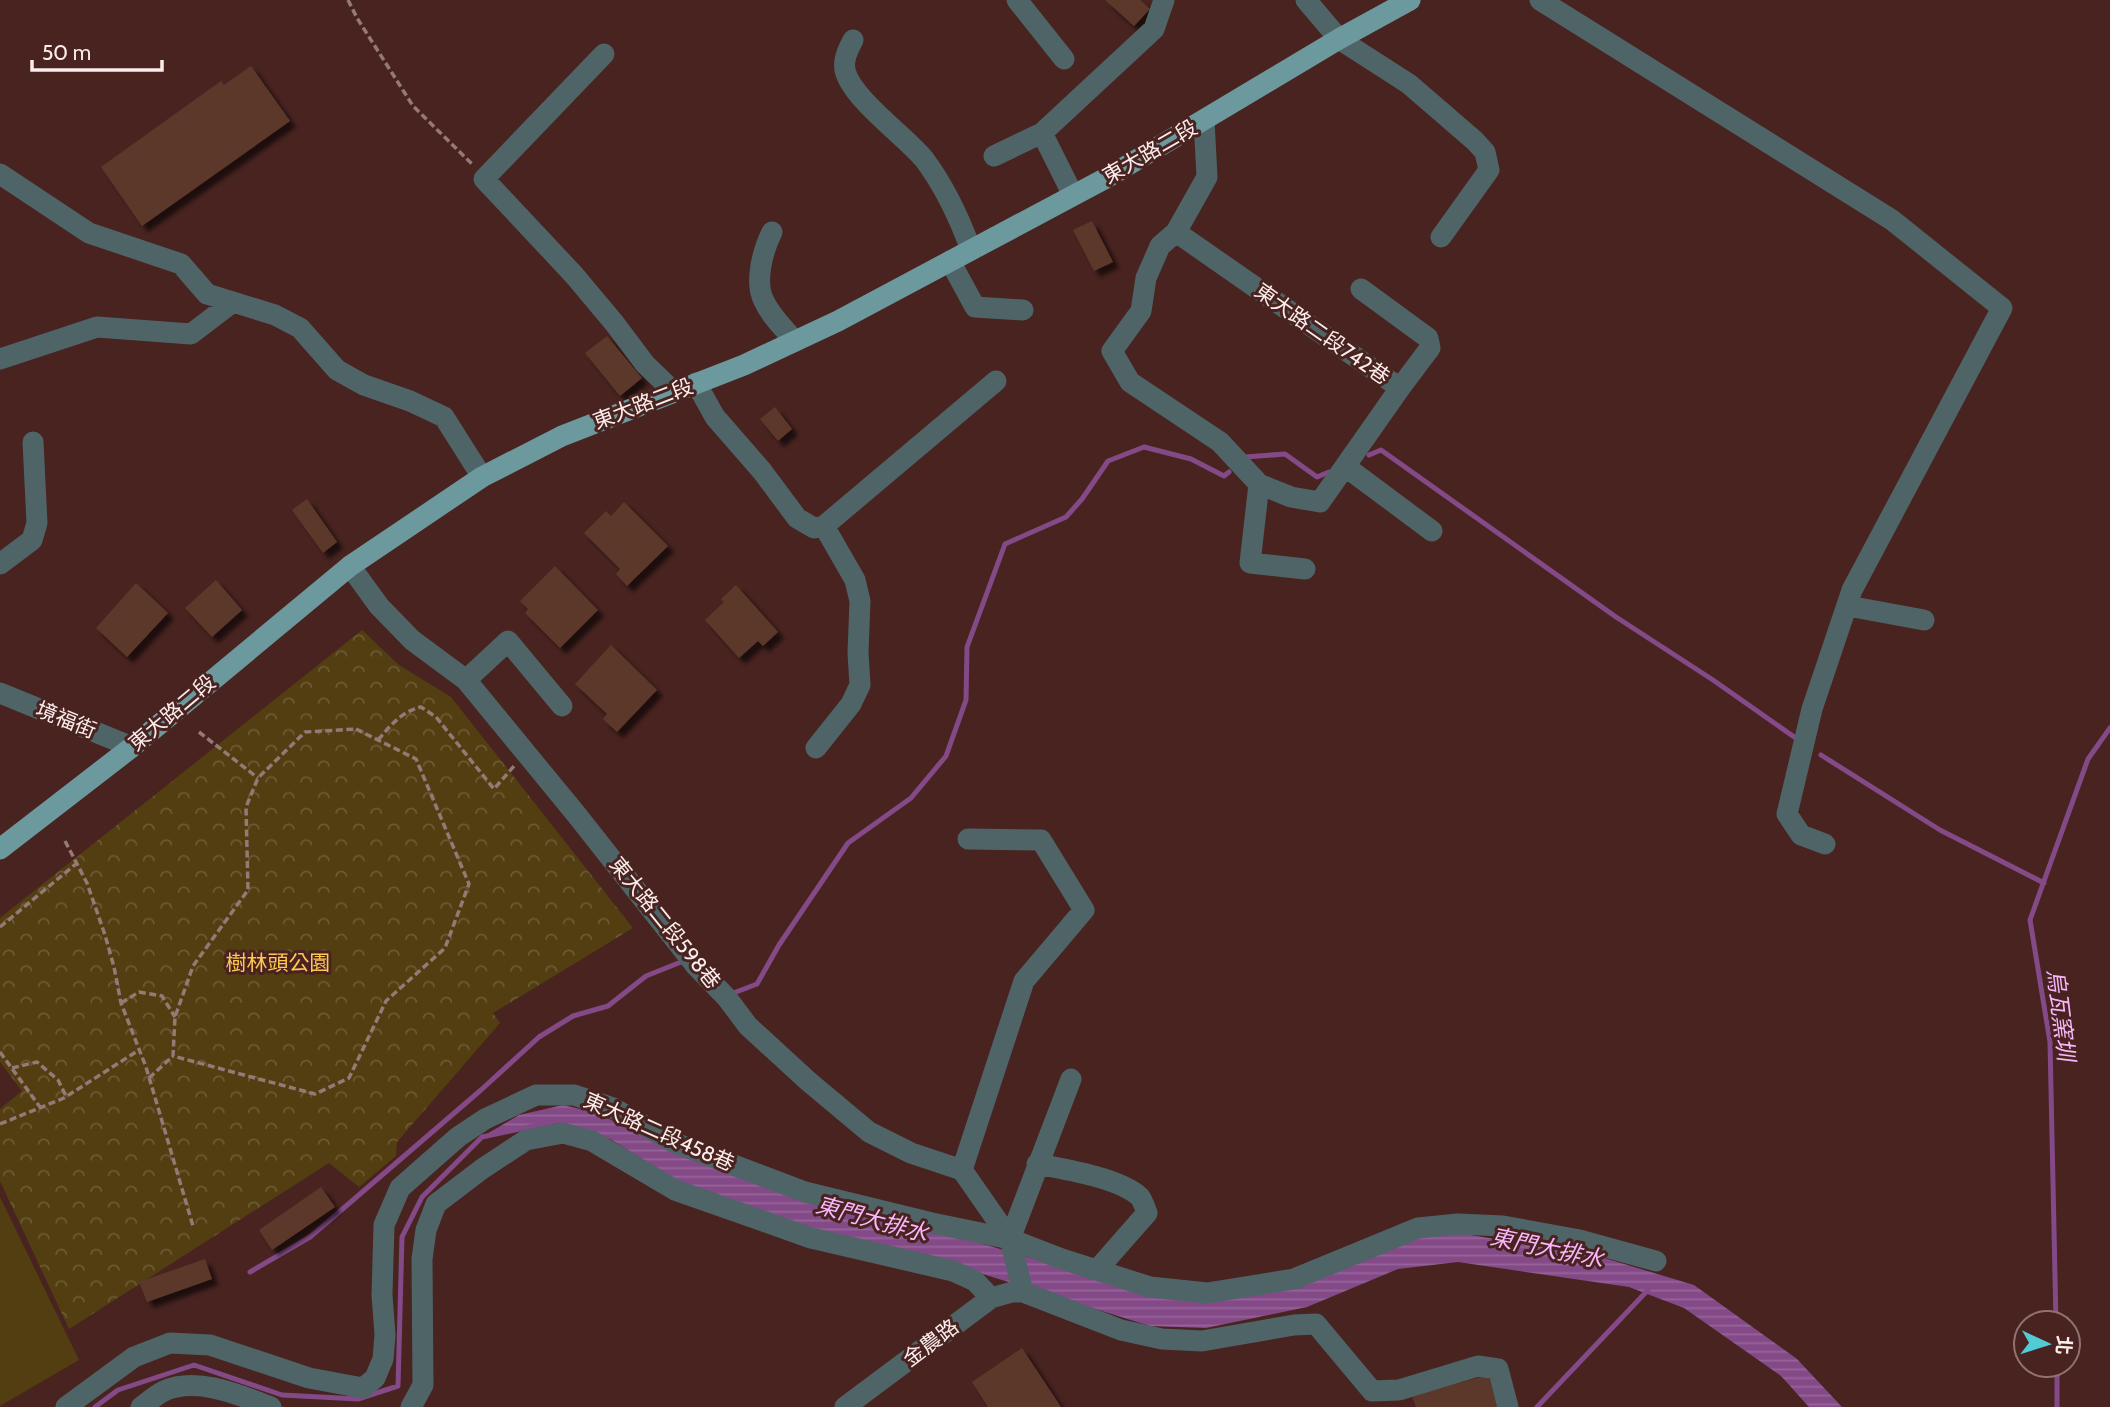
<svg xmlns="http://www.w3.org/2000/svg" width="2110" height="1407" font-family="Cabin,'Noto Sans TC',sans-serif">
<defs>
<pattern id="park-crowns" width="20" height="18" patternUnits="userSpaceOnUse" patternTransform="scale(1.75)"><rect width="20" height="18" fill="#523e11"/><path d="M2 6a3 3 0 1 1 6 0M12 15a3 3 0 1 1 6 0" fill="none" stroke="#6c5a34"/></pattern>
<pattern id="water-rules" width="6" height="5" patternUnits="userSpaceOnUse" patternTransform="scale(1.75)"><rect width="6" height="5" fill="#844a88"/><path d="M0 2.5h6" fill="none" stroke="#966499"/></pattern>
<filter id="shadow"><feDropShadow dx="6" dy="6" stdDeviation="2" flood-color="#0009"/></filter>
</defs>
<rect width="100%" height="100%" fill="#482320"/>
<path fill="#523e11" d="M0,1197L79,1360L0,1406Z"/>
<path fill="url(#park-crowns)" d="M362,630L399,665L451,697L633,928L493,1013L500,1023L397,1142L396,1156L359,1187L329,1163L69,1329L0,1181V1109L22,1091L0,1062V918Z"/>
<path fill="url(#water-rules)" d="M563,1105L597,1113L668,1148L949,1234L1031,1258L1209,1301L1414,1235L1453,1232L1601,1257L1694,1285L1797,1359L1842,1407H1809L1781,1376L1684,1308L1629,1287L1458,1262L1398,1269L1307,1307L1206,1328L1150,1326L941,1261L789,1224L678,1181L610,1139L555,1122L482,1137L519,1115Z"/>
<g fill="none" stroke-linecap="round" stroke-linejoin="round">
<path stroke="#844a88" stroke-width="5" d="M1369,455L1381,450L1616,617L1713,680L1797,739
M1245,457L1285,454L1317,477L1329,472
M1821,755L1940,830L2044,883
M736,992L757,984L779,945L848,843L911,798L946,756L966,700L967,647L1005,544L1066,517L1082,499L1108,461L1144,447L1191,459L1224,476L1229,472
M250,1272L310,1237L481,1090L539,1037L573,1016L608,1006L646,976L681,962
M2056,1323L2050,1042L2030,920L2088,759L2110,728
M2057,1365V1407
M95,1407L118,1390L194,1365L282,1395L358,1399L398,1386L402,1237L422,1197L482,1137L562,1120
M1537,1407L1648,1290"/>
</g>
<path fill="#5c3929" filter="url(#shadow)" d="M1105,0H1140L1150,9L1134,26Z
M251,66L290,121L142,226L101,167L221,81L224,85Z
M1092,221L1113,262L1094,271L1073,230Z
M607,336L642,378L620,396L585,353Z
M775,407L792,429L778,441L760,419Z
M307,499L337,542L323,553L292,510Z
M624,502L668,546L627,586L616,574L620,569L584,533L606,511L611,516Z
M555,566L598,610L560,648L525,613L528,609L520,601Z
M216,580L242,610L212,637L185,608Z
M136,583L168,613L127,657L96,628Z
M736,585L778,632L763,646L758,641L739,658L705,620L724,602L721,599Z
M611,645L657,690L617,732L603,719L607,714L575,684Z
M321,1187L335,1207L272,1250L259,1230Z
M205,1259L212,1279L147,1302L139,1282Z
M1022,1348L1061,1407H988L972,1382Z
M1488,1375L1498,1407H1416L1412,1396Z"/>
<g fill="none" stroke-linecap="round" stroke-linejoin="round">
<path stroke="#957977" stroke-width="3.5" stroke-dasharray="7 3.5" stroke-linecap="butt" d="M348,0L357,18L413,106L472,164
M356,729L416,759L469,884L445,948L386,1001L349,1078L315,1094L173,1056L175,1017L193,966L248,890L246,807L258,778L305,732Z
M199,732L258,778
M378,740C391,725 401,712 421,707L436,717L494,789L515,765
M65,841L87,883L105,935L114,967L121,1003L146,1067L193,1226
M0,927L77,863
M121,1003L139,992L162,996L175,1017
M0,1052L40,1107
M12,1068L37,1062L58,1080L66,1096
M149,1078L173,1056
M0,1124L64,1098L139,1050"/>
<path stroke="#4f6467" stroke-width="21" d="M1017,0L1064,59
M1306,0L1339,39L1409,84L1475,141L1485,152L1489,170L1441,237
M1540,0L1892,220L2002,308L1852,590L1812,709L1787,814L1801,835L1825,844
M853,40C848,50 843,59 845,70C851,98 905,136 924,159C945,187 959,217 971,250
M604,54L484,179L574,275L615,324L645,364L674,392
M1204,120L1207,177L1176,232L1400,388L1320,502L1291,497L1259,484
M1042,133L1154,29L1164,0
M994,156L1042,133L1073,195
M0,174L89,233L181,264L207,294L275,315L300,328L337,370L364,385L410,401L444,417L482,477
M772,232C763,250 754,282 764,301C771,316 784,329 795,341
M1176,232L1160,246L1146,278L1141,311L1112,351L1130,382L1220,442L1259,484L1250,563L1305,569
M950,261L975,307L1023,310
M1361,289L1428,338L1430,348L1400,388
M0,359L97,327L191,334L233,302
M696,383L715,417L762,471L797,518L814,528L824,526L855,580L860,601L858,653L860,685L851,704L816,748
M1346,467L1432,531
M824,526L996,381
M0,564L32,540L37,523L33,442
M350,566L379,606L412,640L466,680L576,814L696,966L727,998L748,1026L808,1081L869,1132L911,1153L962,1170L1010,1239L1023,1292
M1848,606L1924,620
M466,680L508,641L562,706
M0,693L132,747
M1037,1164C1064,1169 1120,1178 1140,1197C1143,1201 1145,1208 1147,1213L1097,1270
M962,1170L1024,981L1084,910L1041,840L968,839
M1010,1239L1071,1079
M66,1407L134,1357L170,1343L210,1345L309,1378L363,1388L375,1378L383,1359L385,1335L382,1295L384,1225L400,1188L458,1137L485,1119L536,1095H574L613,1108L675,1143L805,1192L932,1223L1010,1239L1062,1259L1150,1287L1207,1293L1294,1279L1418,1228L1458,1224L1503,1226L1580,1240L1656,1261
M141,1407C148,1402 156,1395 164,1391C196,1376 240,1395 271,1407
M411,1407L423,1385L422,1259L426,1230L436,1204L482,1169L526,1140L563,1133L592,1141L675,1190L811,1238L953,1271L975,1281L991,1298
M845,1407L991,1298L1012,1292H1023L1121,1330L1162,1339L1202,1341L1294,1325L1316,1324L1372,1391L1399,1390L1478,1366L1498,1369L1508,1407"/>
<path stroke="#6c999d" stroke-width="21" d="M0,849L132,747L350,566L482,477L562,436L744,365L838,321L1108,177L1339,39L1410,0"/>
</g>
<g text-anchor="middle" stroke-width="6" stroke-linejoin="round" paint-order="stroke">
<g font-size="21" fill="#fceceb" stroke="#482320">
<text transform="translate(1150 152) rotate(-30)" y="7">東大路二段</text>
<text transform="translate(1322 334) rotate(35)" y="7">東大路二段742巷</text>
<text transform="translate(643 404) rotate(-21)" y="7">東大路二段</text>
<text transform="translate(172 713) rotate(-40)" y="7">東大路二段</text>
<text transform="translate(66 720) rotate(22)" y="7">境福街</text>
<text transform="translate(665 923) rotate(51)" y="7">東大路二段598巷</text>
<text transform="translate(659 1132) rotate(24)" y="7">東大路二段458巷</text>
<text transform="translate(931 1343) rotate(-37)" y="7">金農路</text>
</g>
<g font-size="21" fill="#fec850" stroke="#482320">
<text x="278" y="970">樹林頭公園</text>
</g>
<g font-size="23" font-style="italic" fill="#f8b6fc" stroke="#482320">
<text transform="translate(2061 1015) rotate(83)" y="8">烏瓦窯圳</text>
<text transform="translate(872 1219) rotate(15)" y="8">東門大排水</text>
<text transform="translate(1547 1248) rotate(12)" y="8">東門大排水</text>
</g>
</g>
<g transform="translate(2047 1344) rotate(94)"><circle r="33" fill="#482320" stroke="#907371" stroke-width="2"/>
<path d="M0-5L12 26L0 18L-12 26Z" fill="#52cbd7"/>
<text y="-10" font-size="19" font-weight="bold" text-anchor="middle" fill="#fceceb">北</text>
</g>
<path d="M32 60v10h130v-10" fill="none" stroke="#fceceb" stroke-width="3.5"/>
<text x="42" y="60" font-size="21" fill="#fceceb" stroke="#482320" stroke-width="5" paint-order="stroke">50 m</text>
</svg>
